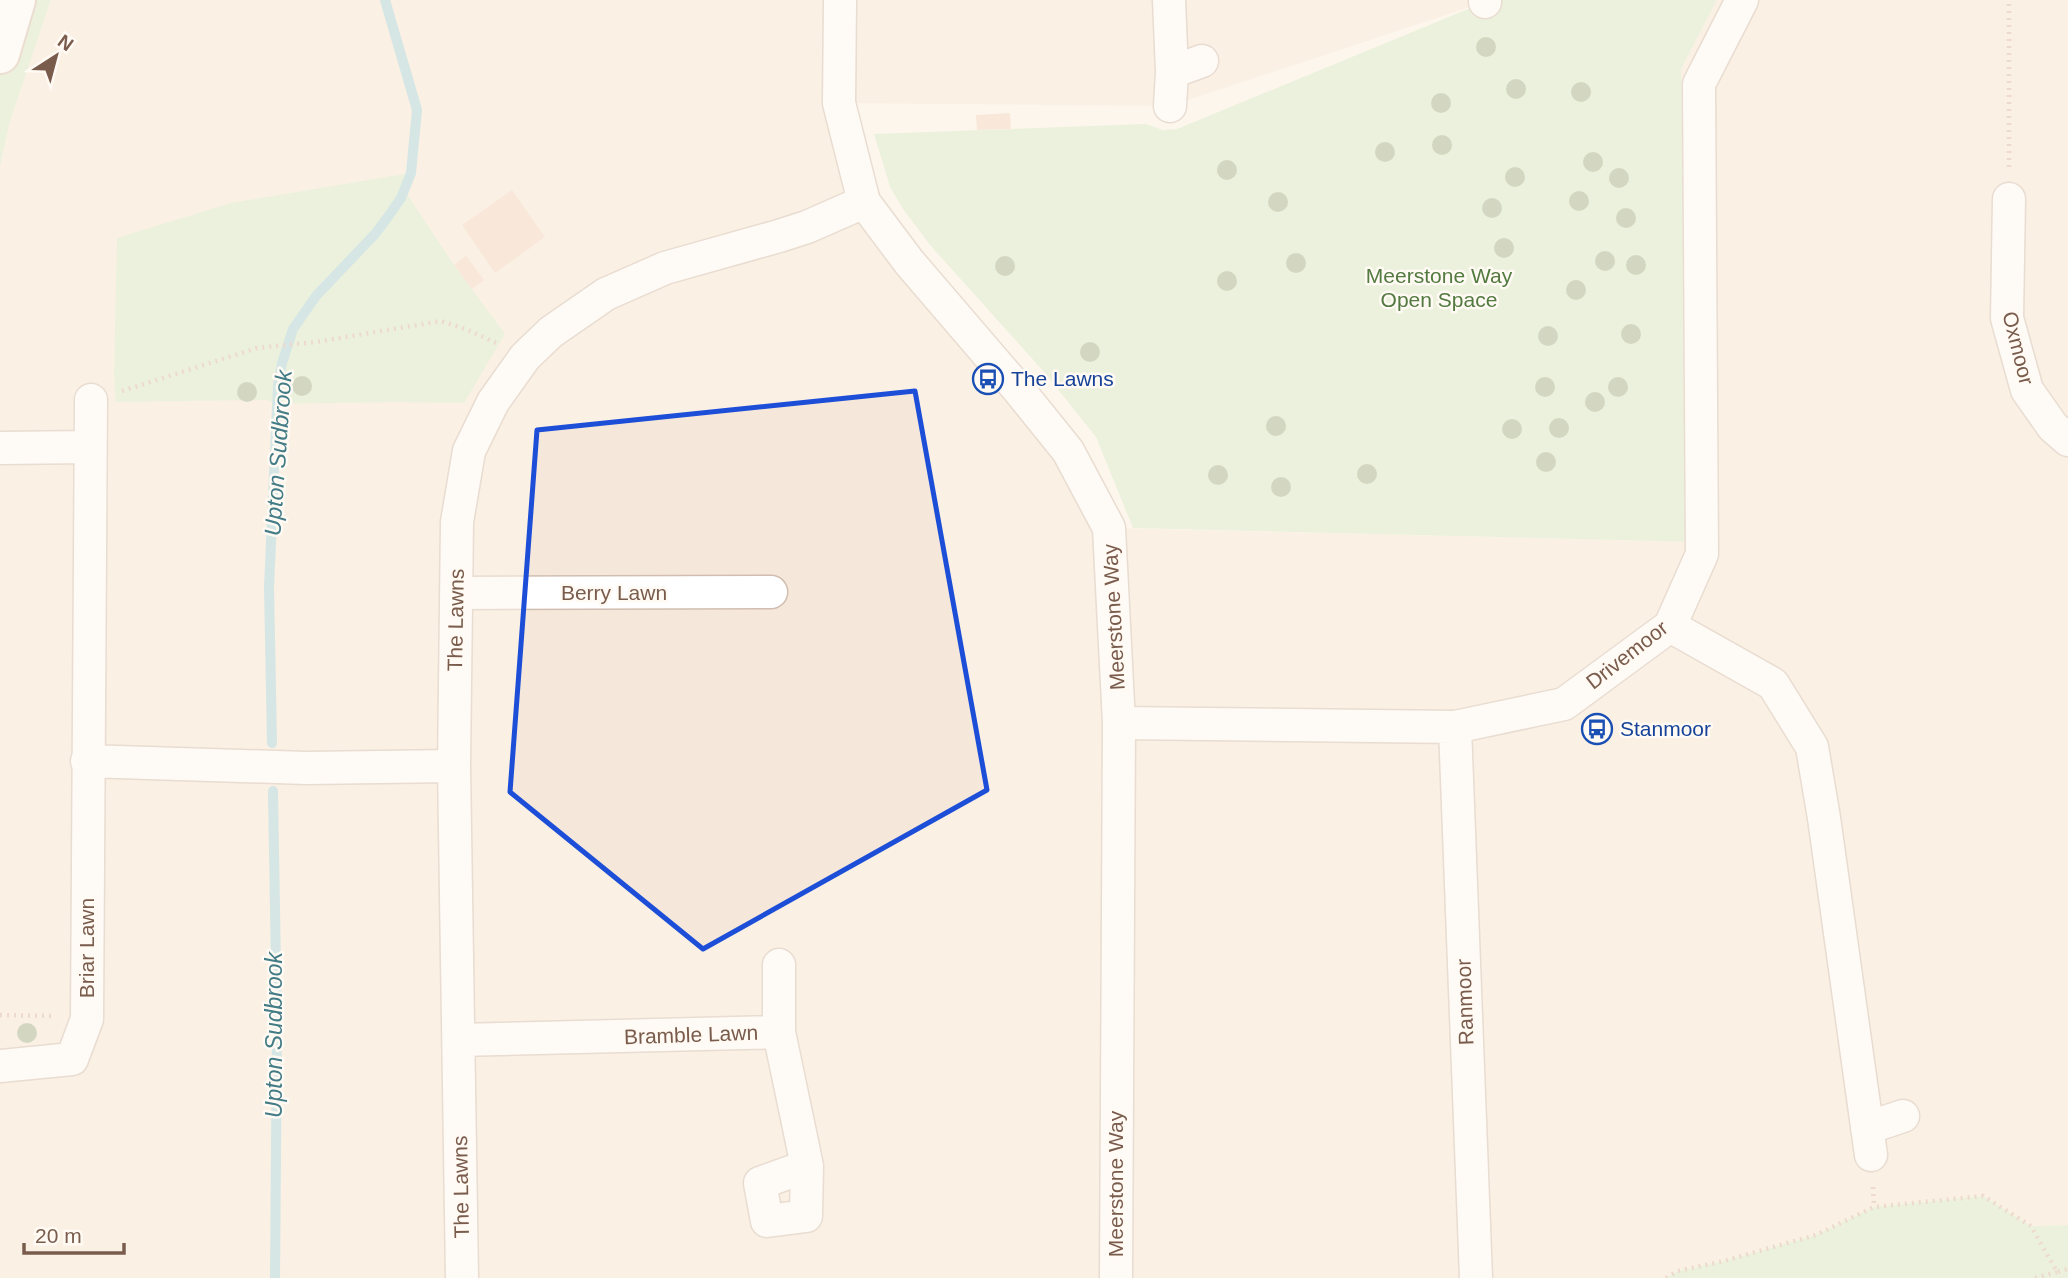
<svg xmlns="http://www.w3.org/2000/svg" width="2068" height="1278" font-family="Arial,sans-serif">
<rect width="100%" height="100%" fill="#fdf6ec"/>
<path fill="#f5e8da" d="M51,0H1502L1485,2L1170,106L840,103L861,200L1109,528L1695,542L1681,69L1717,0H2068V1225L2031,1226L1983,1196L1874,1207L1816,1235L1724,1261L1678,1271L1666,1278H0V166L10,121Z"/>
<path fill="#d8ecc9" d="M15,0H51L10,121L0,166V54Z
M1502,0H1717L1681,69L1695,542L1133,528L1096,437L1044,372L930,245L903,209L890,187L874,134L1146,124L1163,130L1177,129L1485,2Z
M411,173L407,194L454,265L505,334L464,403L394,402L281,404L265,400L116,402L114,376L117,238L231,203Z
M1983,1196L2031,1226L2068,1225V1278H1666L1678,1271L1724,1261L1816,1235L1874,1207Z"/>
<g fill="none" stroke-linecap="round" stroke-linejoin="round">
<path stroke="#a5d3da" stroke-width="10" d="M272,743L269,587L278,385L282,363L293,329L316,296L375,234L390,214L401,198L411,173L417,110L385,0
M273,791L277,1027L275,1278"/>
</g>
<path fill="#f3d5c3" d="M1010,113L1011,129L977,130L976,115Z
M512,190L545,237L495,273L462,225Z
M466,256L484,280L472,289L454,265Z"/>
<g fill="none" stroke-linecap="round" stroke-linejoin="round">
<g stroke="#d1beb0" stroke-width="35">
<path id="minor" d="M840,0L839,103L864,202L909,262L1018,389L1068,451L1109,528L1119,723L1116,1278
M1169,0L1172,72L1170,106
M1485,0V2
M1172,72L1202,61
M2009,199L2007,318L2027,390L2053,427L2068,440
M0,448L90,447
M457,593L771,592
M1670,626L1773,684L1812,747L1824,818L1871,1155
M1119,723L1455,727L1564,704L1670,626L1702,554L1699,84L1742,0
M1455,727L1476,1278
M87,761L306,768L454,766
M779,965V1032
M459,1040L779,1032L807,1166L806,1216L767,1221L760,1183L807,1166
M0,1066L72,1059L87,1019L91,400
M1867,1128L1903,1116
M462,1278L454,766L457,522L469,451L493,402L525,357L551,332L606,294L665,268L779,236L807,227L864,202"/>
</g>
<g stroke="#d6c0b0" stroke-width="42">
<path id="secondary" d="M0,54L16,0"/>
</g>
<path stroke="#d9b8a5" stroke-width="4.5" stroke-dasharray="2 5" stroke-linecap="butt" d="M2009,167V0
M122,391L257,348L316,342L441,321L468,330L496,343
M0,1015L54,1016
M1873,1187L1874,1207
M1666,1278L1678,1271L1724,1261L1816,1235L1874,1207L1983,1196L2031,1226L2057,1272L2068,1269
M2035,1278L2057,1272"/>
<use href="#minor" stroke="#fff" stroke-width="32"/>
<use href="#secondary" stroke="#fff" stroke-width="38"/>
</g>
<g fill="#a0b28e">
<circle cx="1486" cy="47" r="10"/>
<circle cx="1516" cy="89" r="10"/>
<circle cx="1581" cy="92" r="10"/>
<circle cx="1441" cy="103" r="10"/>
<circle cx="1442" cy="145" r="10"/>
<circle cx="1385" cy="152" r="10"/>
<circle cx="1593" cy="162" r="10"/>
<circle cx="1227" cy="170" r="10"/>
<circle cx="1515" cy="177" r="10"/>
<circle cx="1619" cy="178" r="10"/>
<circle cx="1579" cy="201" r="10"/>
<circle cx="1278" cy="202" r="10"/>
<circle cx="1492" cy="208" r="10"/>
<circle cx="1626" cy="218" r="10"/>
<circle cx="1504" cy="248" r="10"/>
<circle cx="1605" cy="261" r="10"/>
<circle cx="1296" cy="263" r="10"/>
<circle cx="1636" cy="265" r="10"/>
<circle cx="1005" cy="266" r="10"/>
<circle cx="1227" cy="281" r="10"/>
<circle cx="1576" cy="290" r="10"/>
<circle cx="1631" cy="334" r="10"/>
<circle cx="1548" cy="336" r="10"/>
<circle cx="1090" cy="352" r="10"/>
<circle cx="302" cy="386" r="10"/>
<circle cx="1545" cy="387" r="10"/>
<circle cx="1618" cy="387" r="10"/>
<circle cx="247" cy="392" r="10"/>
<circle cx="1595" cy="402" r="10"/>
<circle cx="1276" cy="426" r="10"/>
<circle cx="1559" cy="428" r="10"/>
<circle cx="1512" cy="429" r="10"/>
<circle cx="1546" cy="462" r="10"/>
<circle cx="1367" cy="474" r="10"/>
<circle cx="1218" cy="475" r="10"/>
<circle cx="1281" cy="487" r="10"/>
<circle cx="27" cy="1033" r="10"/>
</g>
<path d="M0 0H2068V1278H0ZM915,391L987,790L703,949L510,792L537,430Z" fill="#fdf6ec" fill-opacity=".55" fill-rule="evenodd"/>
<path fill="none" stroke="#1d4ed8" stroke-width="5" stroke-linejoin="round" d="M915,391L987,790L703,949L510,792L537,430Z"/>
<defs>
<g id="bus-ring" transform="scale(1.575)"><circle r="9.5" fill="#fffaf3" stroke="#1a4fb4" stroke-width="1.5"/><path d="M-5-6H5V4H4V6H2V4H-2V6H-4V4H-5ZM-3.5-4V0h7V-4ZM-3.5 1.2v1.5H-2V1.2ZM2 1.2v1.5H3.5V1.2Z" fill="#1a4fb4"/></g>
</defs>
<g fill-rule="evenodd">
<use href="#bus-ring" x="988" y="379"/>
<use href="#bus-ring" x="1597" y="729"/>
</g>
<g text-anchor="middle" stroke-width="5" stroke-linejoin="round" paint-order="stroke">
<g font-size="21" fill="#537a41" stroke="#fffaf3">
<text x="1439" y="283">Meerstone Way<tspan x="1439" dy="24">Open Space</tspan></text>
</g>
<g font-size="21" fill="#7a5c4d" stroke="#fffaf3">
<text transform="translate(2018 348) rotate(76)" y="7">Oxmoor</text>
<text x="614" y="600">Berry Lawn</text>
<text transform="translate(1114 617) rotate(-93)" y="7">Meerstone Way</text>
<text transform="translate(456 620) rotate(-89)" y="7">The Lawns</text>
<text transform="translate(1627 655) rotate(-38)" y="7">Drivemoor</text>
<text transform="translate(87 948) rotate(-90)" y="7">Briar Lawn</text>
<text transform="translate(1465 1002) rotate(-92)" y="7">Ranmoor</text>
<text transform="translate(691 1035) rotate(-2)" y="7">Bramble Lawn</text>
<text transform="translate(1116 1184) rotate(-90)" y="7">Meerstone Way</text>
<text transform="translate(461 1187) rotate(-91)" y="7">The Lawns</text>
</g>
<g font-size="21" fill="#164399" stroke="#fffaf3" text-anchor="start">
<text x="1011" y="386">The Lawns</text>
<text x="1620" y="736">Stanmoor</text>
</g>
<g font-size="23" font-style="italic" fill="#437c86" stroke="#fffaf3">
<text transform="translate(278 453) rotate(-86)" y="8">Upton Sudbrook</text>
<text transform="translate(274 1035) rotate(-90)" y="8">Upton Sudbrook</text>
</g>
</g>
<g transform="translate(56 56) rotate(36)" stroke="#fffaf3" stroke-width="5" paint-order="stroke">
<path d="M0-5L12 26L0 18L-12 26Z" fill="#7a5c4d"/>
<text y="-10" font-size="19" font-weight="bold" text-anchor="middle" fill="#7a5c4d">N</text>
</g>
<path d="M24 1243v10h100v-10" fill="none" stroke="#7a5c4d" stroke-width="3.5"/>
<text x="35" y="1243" font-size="21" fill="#7a5c4d" stroke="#fffaf3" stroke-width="5" paint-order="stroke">20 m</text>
</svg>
